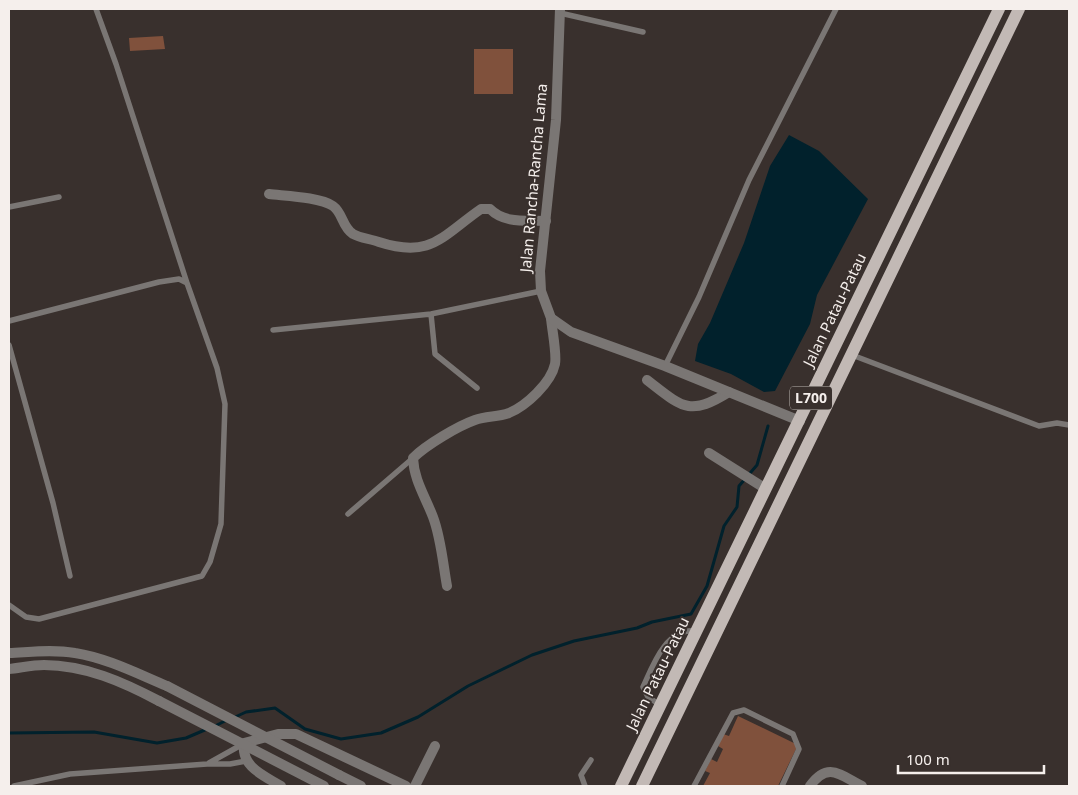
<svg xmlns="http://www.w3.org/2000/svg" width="1078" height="795" font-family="'Noto Sans',sans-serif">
<rect width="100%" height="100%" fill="#39302d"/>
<path fill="#01212c" d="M789,135L819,151L868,199L817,295L810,324L775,391L764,392L731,374L695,361L698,344L710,323L744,243L770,166Z"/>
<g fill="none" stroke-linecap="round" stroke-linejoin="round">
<path stroke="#01212c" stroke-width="3" d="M233,718L246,712L275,708L305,729L341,739L381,733L418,717L468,686L532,655L574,641L637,628L652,622L691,614L707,586L724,526L737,507L739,486L757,465L768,426
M215,726L227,720
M9,733L94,732L157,743L186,738L207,729"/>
</g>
<path fill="#80513c" d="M163,36L165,49L130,51L129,38Z
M474,49H513V94H474Z
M738,716L798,745L778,786H703L710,773L705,771L711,759L717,762L723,749L718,746L723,734L729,736Z"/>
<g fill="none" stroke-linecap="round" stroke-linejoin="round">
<path stroke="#7a7674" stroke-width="5.5" d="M96,9L116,64L187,283
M560,13L643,32
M9,207L59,197
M431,314L435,354L477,388
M9,321L159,282L179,279L187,283L217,368L225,404L221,524L210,562L202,576L39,619L26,617L9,605
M273,330L431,314L541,291
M9,345L53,503L70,576
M852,355L1039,426L1057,423L1069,425
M665,366L699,297L749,180L836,9
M348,514L413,458
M660,705L648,697L643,687C653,665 666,628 695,631
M209,763L243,744
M14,786L70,774L207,764H230L246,761
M585,786L581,775L591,760
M694,786L733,713L744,710L793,734L799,749L782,786"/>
<path stroke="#7a7674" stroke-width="10" d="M269,194C286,196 320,197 333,206C343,213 342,227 353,234C360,238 371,239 379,242C431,259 442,236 481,209H490C505,224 526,220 546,221
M647,380C682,407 689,417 729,392
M709,453L766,489
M447,586C443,564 441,538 433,517C425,496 414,480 413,458C426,445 458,426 475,420C486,416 498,417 509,413C526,406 551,383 555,364C557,354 552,330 551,318
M281,786C263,775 241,767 244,743L278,734H296L406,786
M415,786L435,746
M810,786C828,761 840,775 862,786"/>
<path stroke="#7a7674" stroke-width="10" d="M560,9L556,120L540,271L541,291L551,318L571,332L665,366L800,421
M9,653C31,652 53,649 75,653C107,658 138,674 167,686
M9,669C20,668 32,665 44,665C85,665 123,682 159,701
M339,775L361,786"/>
<path stroke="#c2b9b5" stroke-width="12" d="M621,786L999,9
M642,786L1019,9"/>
<path stroke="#7a7674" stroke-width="10" d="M167,686L339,775
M159,701L324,786"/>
</g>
<g text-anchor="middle" stroke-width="4" stroke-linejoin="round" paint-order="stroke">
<rect fill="#39302d" stroke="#bdb6b3" stroke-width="1" x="790" y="386.5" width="42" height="23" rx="4"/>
<g font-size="14" font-weight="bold" fill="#f5efec">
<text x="811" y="403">L700</text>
</g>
<g font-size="15" fill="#f5efec" stroke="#39302d">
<text transform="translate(534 178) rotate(-85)" y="5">Jalan Rancha-Rancha Lama</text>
<text transform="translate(835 310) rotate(-64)" y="5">Jalan Patau-Patau</text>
<text transform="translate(658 674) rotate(-64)" y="5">Jalan Patau-Patau</text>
</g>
</g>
<rect width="1078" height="795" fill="none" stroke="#f5efec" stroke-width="20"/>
<path d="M898 765v8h146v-8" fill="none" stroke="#f5efec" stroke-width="2.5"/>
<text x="906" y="765" font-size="15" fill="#f5efec" stroke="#39302d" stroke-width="4" paint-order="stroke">100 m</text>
</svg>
